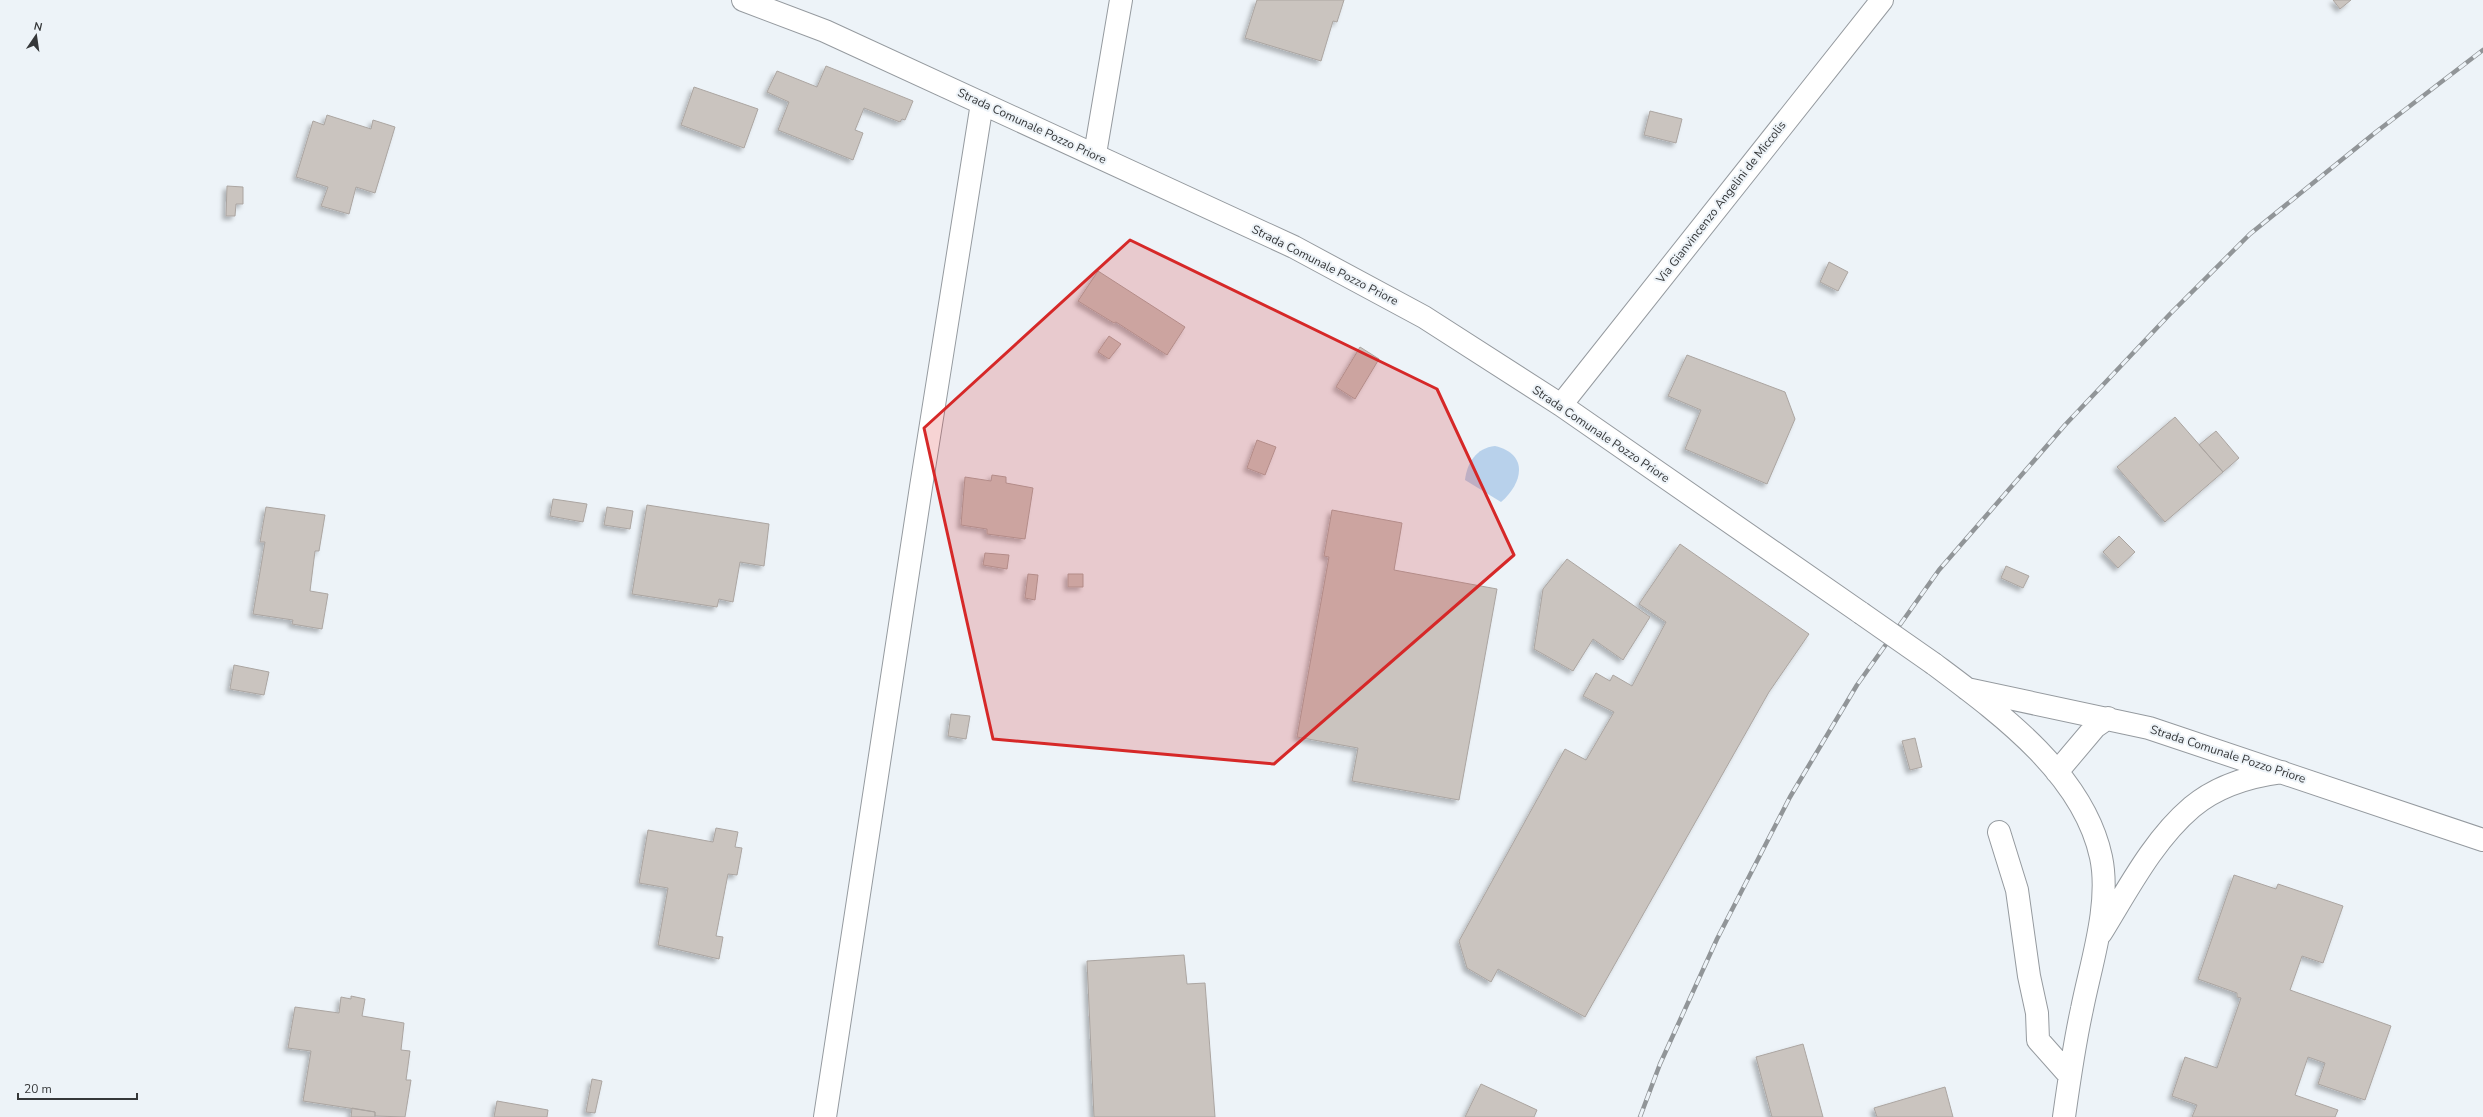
<svg xmlns="http://www.w3.org/2000/svg" width="2483" height="1117" font-family="'Nunito Sans',sans-serif">
<defs>
<filter id="shadow"><feDropShadow dx="-3.5" dy="3.5" stdDeviation="2" flood-color="#0004"/></filter>
</defs>
<rect width="100%" height="100%" fill="#edf3f8"/>
<path fill="#b8d1eb" d="M1495,446C1529,454 1523,483 1501,502L1465,480C1467,463 1476,448 1495,446Z"/>
<path fill="#cac4bf" stroke="#aba5a1" filter="url(#shadow)" d="M1257,0H1344L1337,22L1333,21L1321,61L1245,38Z
M2333,0H2351L2340,9Z
M826,66L913,101L905,120L902,119L900,122L864,108L855,130L863,133L853,160L778,130L789,102L767,92L777,71L817,87Z
M694,87L758,109L744,148L681,125Z
M1650,111L1682,119L1676,143L1644,135Z
M327,115L371,129L373,120L395,127L375,193L356,187L349,214L321,206L328,187L296,177L313,121L324,125Z
M227,186L243,187V204H236L235,216H226Z
M1829,262L1848,272L1838,291L1820,282Z
M1098,271L1185,327L1167,355L1116,322L1114,323L1078,301Z
M1109,336L1121,344L1109,359L1098,352Z
M1360,347L1379,359L1355,399L1336,387Z
M1687,355L1785,392L1795,419L1767,484L1685,449L1701,410L1668,396Z
M2175,417L2223,472L2165,522L2117,467Z
M2216,431L2239,458L2223,472L2199,445Z
M1257,440L1276,447L1265,475L1247,468Z
M992,475L1006,477V483L1033,488L1025,539L987,534V529L961,525L965,477L991,481Z
M553,499L587,504L583,522L550,516Z
M647,505L769,524L764,566L740,562L733,602L719,599L717,607L632,594Z
M266,507L325,515L319,551H315L310,591L328,594L322,629L292,624L293,620L253,614L265,542H260Z
M607,507L633,511L630,529L604,525Z
M1332,510L1402,523L1394,570L1497,589L1459,800L1352,781L1358,748L1297,737L1329,557L1324,556Z
M2119,536L2135,552L2118,568L2103,552Z
M1680,544L1809,634L1769,692L1585,1017L1498,969L1491,982L1467,968L1459,941L1565,749L1586,760L1614,712L1583,696L1596,673L1610,681L1613,675L1632,686L1666,622L1639,604Z
M985,553L1009,555L1007,569L983,565Z
M1567,559L1650,617L1623,660L1593,639L1573,671L1534,649L1543,589Z
M2006,566L2029,576L2023,588L2001,578Z
M1028,574L1038,575L1035,600L1025,598Z
M1068,574H1083V587H1068Z
M234,665L269,672L264,695L230,689Z
M951,714L970,716L966,739L948,736Z
M1915,738L1922,767L1910,770L1902,741Z
M716,828L738,832L735,847L742,848L737,875L728,874L716,936L723,937L719,959L658,945L668,888L639,883L648,830L713,842Z
M2234,875L2276,889L2278,884L2343,906L2323,963L2302,956L2290,990L2391,1026L2365,1100L2318,1084L2325,1063L2308,1057L2295,1095L2338,1110L2335,1117H2192L2197,1105L2172,1096L2185,1057L2217,1068L2241,998L2237,997V993L2198,979Z
M1184,955L1187,984L1205,983L1215,1117H1094L1087,961Z
M351,996L365,999L362,1016L404,1023L401,1050L410,1051L406,1080H411L405,1117L375,1116V1112L303,1101L311,1051L288,1048L295,1007L339,1013L341,997L351,999Z
M1803,1044L1823,1117H1772L1756,1057Z
M592,1079L602,1081L595,1113L586,1112Z
M1481,1084L1537,1110L1534,1117H1465Z
M1945,1087L1953,1117H1877L1874,1108Z
M497,1101L548,1110L547,1117H494Z
M352,1108L375,1112V1117H351Z"/>
<g fill="none" stroke-linecap="round" stroke-linejoin="round">
<g stroke="#959a9f" stroke-width="24">
<path id="minor" d="M743,0L825,31L1294,247L1424,317L1561,405L1861,613
M1095,154L1121,0
M1561,405L1882,0
M1934,664C1998,712 2083,773 2101,857C2111,904 2091,963 2082,1009C2074,1045 2069,1081 2064,1117
M1967,689L2149,728L2483,840
M2057,772L2095,727L2108,718
M1999,832L2017,890L2029,976L2037,1013L2038,1040L2070,1076
M2101,933C2127,891 2153,840 2192,807C2217,786 2251,776 2282,772
M825,1117L921,487L982,103"/>
</g>
<use href="#minor" stroke="#fff" stroke-width="22"/>
<g stroke="#919598" stroke-width="4.5">
<path id="rail" d="M1640,1117L1660,1064L1717,939L1790,797L1857,685L1939,570L2065,425L2170,314L2250,234L2376,132L2483,50"/>
</g>
<use href="#rail" stroke="#edf3f8" stroke-width="3" stroke-dasharray="9" stroke-linecap="butt"/>
<g stroke="#959a9f" stroke-width="24" stroke-linecap="butt">
<path id="minor-bridge" d="M1861,613L1934,664"/>
</g>
<use href="#minor-bridge" stroke="#fff" stroke-width="22"/>
</g>
<path fill="#d62828" fill-opacity="0.2" stroke="#d62828" stroke-width="3" stroke-linejoin="round" d="M1130,240L1437,389L1514,555L1274,764L993,739L924,428Z"/>
<g text-anchor="middle" stroke-width="4" stroke-linejoin="round" paint-order="stroke">
<g font-size="12" fill="#353739" stroke="#edf3f8">
<text transform="translate(1032 126) rotate(25)" y="4">Strada Comunale Pozzo Priore</text>
<text transform="translate(1721 202) rotate(-52)" y="4">Via Gianvincenzo Angelini de Miccolis</text>
<text transform="translate(1325 265) rotate(27)" y="4">Strada Comunale Pozzo Priore</text>
<text transform="translate(1601 434) rotate(34)" y="4">Strada Comunale Pozzo Priore</text>
<text transform="translate(2228 754) rotate(18)" y="4">Strada Comunale Pozzo Priore</text>
</g>
</g>
<g transform="translate(36 36) rotate(13)" stroke="#edf3f8" stroke-width="3" paint-order="stroke">
<path d="M0-3L7 15L0 10L-7 15Z" fill="#353739"/>
<text y="-6" font-size="11" font-weight="bold" text-anchor="middle" fill="#353739">N</text>
</g>
<path d="M18 1093v6h119v-6" fill="none" stroke="#353739" stroke-width="2"/>
<text x="24" y="1093" font-size="12" fill="#353739" stroke="#edf3f8" stroke-width="3" paint-order="stroke">20 m</text>
</svg>
